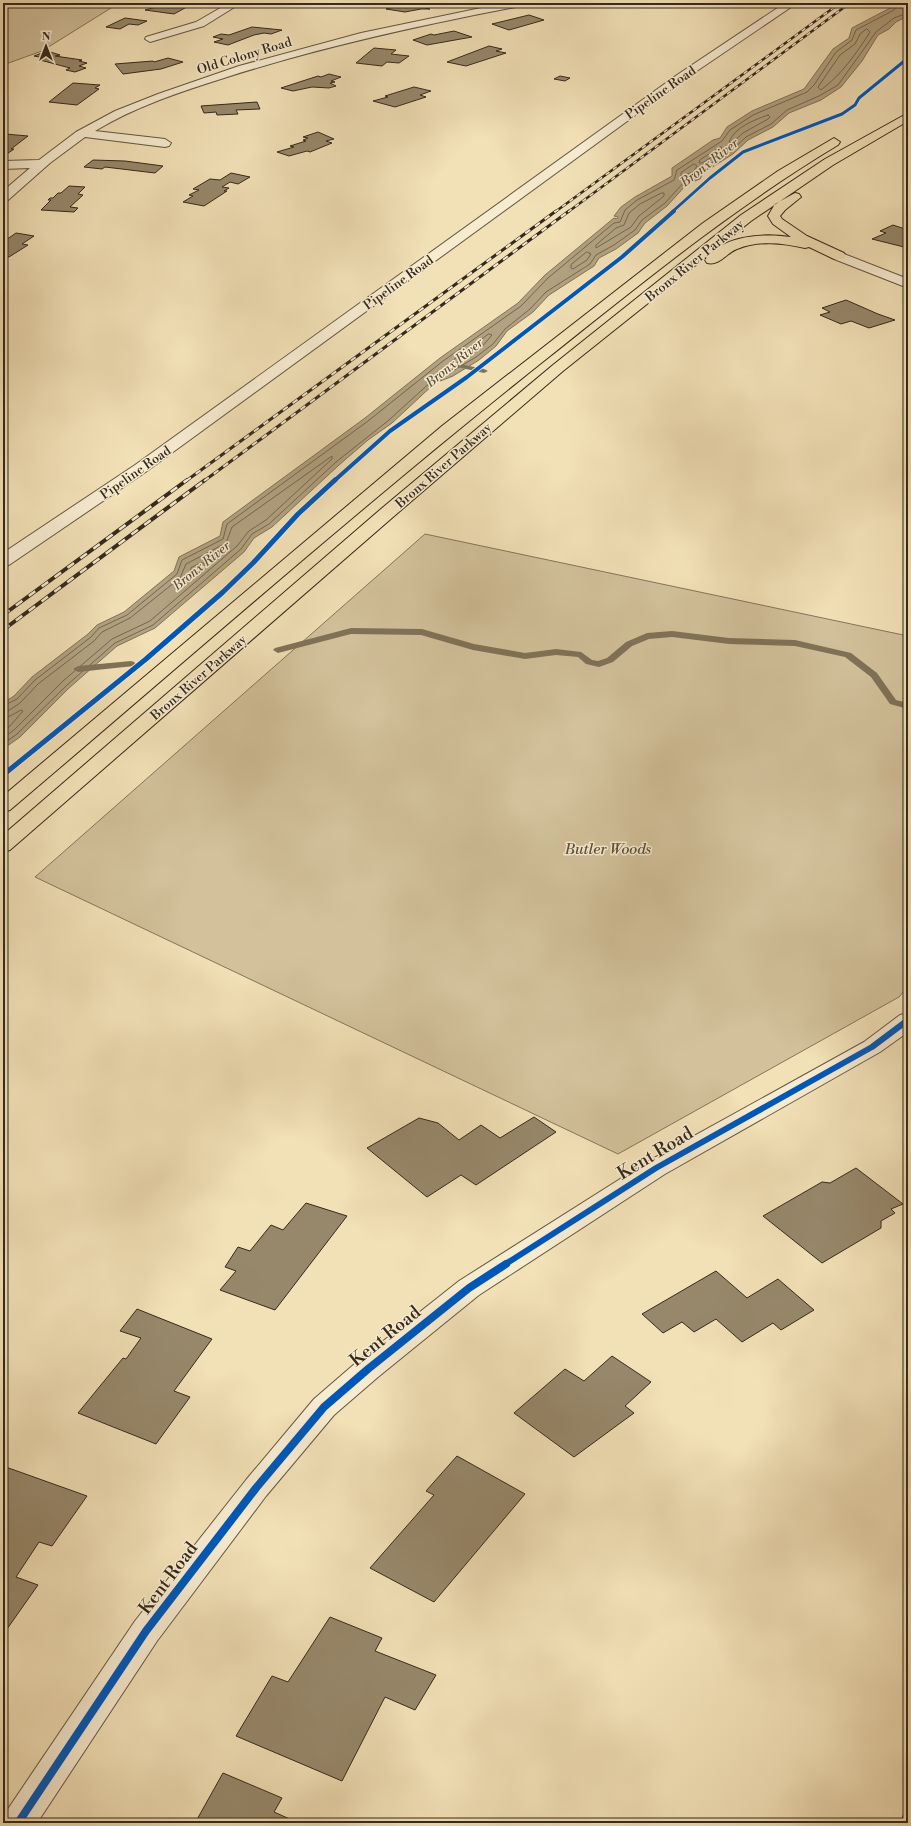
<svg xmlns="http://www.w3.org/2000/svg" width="911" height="1826" font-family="'Libre Bodoni',serif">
<rect width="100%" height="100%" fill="#f2e0b6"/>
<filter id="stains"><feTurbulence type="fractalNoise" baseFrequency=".005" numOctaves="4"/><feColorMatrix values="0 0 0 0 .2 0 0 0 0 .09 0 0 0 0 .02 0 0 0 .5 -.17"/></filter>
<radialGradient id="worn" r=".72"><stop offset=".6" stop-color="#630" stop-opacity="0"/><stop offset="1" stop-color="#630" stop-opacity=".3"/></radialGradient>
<path fill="#d2c19b" stroke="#84755a" d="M3,3H119L42,51L3,65Z
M425,534L908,636V986L899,997L618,1154L35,877Z"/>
<path fill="#b2a281" stroke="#807258" d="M892,3H908V16L896,22L889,29L878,35L862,61L841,87L821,100L789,113L773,127L748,140L733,154L703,173L700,179L687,184L667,206L645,223L638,233L616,249L599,258L594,266L549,295L533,312L507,331L496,346L479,360L453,376L435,383L392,423L368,440L339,465L272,527L254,538L244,552L155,628L117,646L69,688L20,737L3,749V703L14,696L32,677L88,634L97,625L124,612L174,571L179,557L220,536L223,522L365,418L440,358L518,303L545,275L614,218L617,219L618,217L614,216L621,207L635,197L672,176V168L713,140L720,138L727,127L752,111L804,89L833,49L849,38L852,28L892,7Z"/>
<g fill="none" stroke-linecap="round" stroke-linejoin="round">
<path stroke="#74664e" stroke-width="1" d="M867,29L870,32C856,54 842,74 821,90L818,87L840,55L855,44L860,34Z
M768,115L770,117L768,119L743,133L732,143L729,142C735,127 754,120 768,115Z
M721,147L722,151L702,163H699L700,160Z
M694,164L697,166L693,172L681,176V173Z
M662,193H664V196L639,216L631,227L596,248V245L616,228L624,225L629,213L640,204Z
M587,252L591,254L587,260L573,269L571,268V265Z
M489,334L492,335L480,349L453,365H450L451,362Z
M201,563H204V566L192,576L190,575L191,568Z
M3,706L17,699L35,680L91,637L99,628L127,615L177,574L182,560L223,539L227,524L368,421L443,361L521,306L548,278L614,223L620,222L625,210L637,200L674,180L677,170L722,141L730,130L753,115L807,92L814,85L836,52L852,40L856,30L894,10L896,7L895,3
M3,711H8L20,703L38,684L94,641L102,632L130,618L180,578L186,564L226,543L232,527L332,456V459L266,520L249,531L237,546L150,621L112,639L63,681L14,730L3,738
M3,717L10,716L21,710L23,711L10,726L3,731
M3,744L17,734L67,685L115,643L153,625L241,549L252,534L269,524L336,462L389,420L433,380L451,372L476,357L493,344L505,329L530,309L546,292L590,264L596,255L614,245L635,230L642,220L665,203L685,181L697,176L700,170L731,151L746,137L771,124L787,110L819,96L838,85L876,32L894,18L908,13"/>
<path fill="#807258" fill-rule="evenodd" d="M450,362L484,369L488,371L484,373L453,366L449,364Z
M351,628L422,629L474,644L525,653L556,649L581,652L592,660L598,661L607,658L626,642L647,633L672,631L729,638L795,640L851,653L877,673L896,700L908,703V709L890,704L871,677L845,657L795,646L729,644L672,637L649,639L632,646L613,662L599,667L586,664L578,657L556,655L525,659L473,650L421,635L351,634L278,653L273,650L275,648Z
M131,661L134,662L136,664L134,666L78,672L73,669L78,666Z"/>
</g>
<path fill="#97886b" stroke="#35291a" d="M158,3L166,4L194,3L174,14L145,10L156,7L152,6Z
M410,3H427L424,4L431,6L425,8L430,9H421L405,12L386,9Z
M529,15L544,20L509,30L492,24Z
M125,18L147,21L138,25L129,24L120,29L106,27Z
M252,27L282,30L271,34L264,33L254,35L228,45L214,42L223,39L213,37L221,34L229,35Z
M454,31L472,37L427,45L413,40L431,34L434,35Z
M489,46L502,49L496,51L506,53L466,66L447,62Z
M374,48L396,50L391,54L409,56L399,63L387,62L382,66L356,63Z
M47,51L60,55L55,56L82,60L79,61L87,63L79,66L86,68L75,72L66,70L70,68L40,60L44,58L34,56Z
M168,58L183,62L161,69L123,74L115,64L153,61L154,62Z
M329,74L341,77L331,81L335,82L330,83L336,86L329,88L312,87L293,91L281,88L318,76L321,77Z
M560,76L570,78L565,81L554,79Z
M73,83L100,85L95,88L99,89L77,105L49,102Z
M414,87L431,91L420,95L426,97L395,107L373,101L388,97L385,96Z
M257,102L260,109L236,110L238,114L217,115L216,112L204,113L201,106Z
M318,132L334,139L326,141L332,143L310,152L307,151L289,156L277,152L294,147L290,146L306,141L303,140L308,138L303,137Z
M5,134L28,136L11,149H14L4,156H3V135Z
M93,160L125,161L163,166L155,173L105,167L102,169L84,167Z
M231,173L250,177L238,184L230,182L222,187L229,188L224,191H227L204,206L183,202L193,196L189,195L199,190L193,189L210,179L220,180Z
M69,186L85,187L78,194L83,195L70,207L78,208L74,212L41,210L51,200H48L50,198H53L58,193H61Z
M893,225L908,230V248L872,239L886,233L880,231Z
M16,233L34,236L22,244L28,245L9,257L3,256V242Z
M846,300L878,314L895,320L869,328L851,321L841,324L820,315L830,312L822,308Z
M534,1117L556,1132L476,1185L461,1175L427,1197L367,1148L419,1118L438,1123L459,1140L481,1125L500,1138Z
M856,1168L903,1204L891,1209L895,1213L881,1221V1228L822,1263L763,1216L822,1182L830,1183Z
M306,1203L347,1216L275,1310L220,1290L236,1271L225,1267L238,1247L250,1251L271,1225L283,1230Z
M716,1271L747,1298L778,1279L814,1310L781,1330L773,1323L742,1342L716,1319L694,1332L682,1322L663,1333L642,1314Z
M137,1309L212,1339L174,1391L190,1397L156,1444L78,1413L123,1358L126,1359L141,1338L120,1331Z
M612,1356L651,1382L625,1406L634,1413L574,1457L514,1413L565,1369L584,1381Z
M457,1456L525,1494L434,1602L370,1568L434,1495L426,1491Z
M3,1466L87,1496L52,1546L39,1542L16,1577L38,1585L7,1629L3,1627Z
M330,1617L382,1638L375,1651L436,1675L415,1710L385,1697L342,1781L236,1736L272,1676L288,1682Z
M223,1773L282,1798L274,1812L292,1820L290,1823H195Z
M908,1798V1823H901Z"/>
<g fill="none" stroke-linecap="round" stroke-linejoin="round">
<g stroke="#645741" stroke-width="2">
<path id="minor" d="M229,3H241L204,26L150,42L145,39L146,37L196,22Z
M505,3H526L521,6C421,25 321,47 224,78C180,92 134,107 95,131L165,139L171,143L169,146L165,147L85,137L50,163L7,201L3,202V191L30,168L3,169V161L39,160L76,132L115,111L158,94L239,66L361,33Z
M785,3H797L685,79L147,471L9,565L3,566V553L135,465L677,75Z
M839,252L908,279V288L834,259L832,256L834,253Z
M908,1013V1032L880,1052L665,1174L479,1295L378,1377L334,1415L266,1496L157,1641L37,1823H3L6,1812L135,1621L246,1480L314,1399L358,1361L459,1281L647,1162L864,1042L900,1015Z"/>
</g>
<g stroke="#35291a" stroke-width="2">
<path id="highway" d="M908,113V121L833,165L751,221L563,371L393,517L10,850L3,852V835L381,509L553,365L741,215L825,159Z
M834,138L840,142L838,145C736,206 643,282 550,356C366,502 189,658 10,810L3,812V796L442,426L703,223L778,171Z
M795,193L799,194L801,197L785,210L780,216L782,219L807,236L844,253L846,256L844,259H834L809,247L805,248C783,243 759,240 737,249C726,253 720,266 707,263L705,260C723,235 763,233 791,237L773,224L768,216L775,204Z"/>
</g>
<use href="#minor" fill="#f7ebd0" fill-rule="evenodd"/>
<use href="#highway" fill="#f2e0b6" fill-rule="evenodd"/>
<g stroke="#35291a" stroke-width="2.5">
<path id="rail-far2" d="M555,212L840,3
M568,212L850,3"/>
</g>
<g stroke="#35291a" stroke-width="3">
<path id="rail-far1" d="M186,481L556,211
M204,481L569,211"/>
</g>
<g stroke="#35291a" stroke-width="4">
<path id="rail" d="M3,615L187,480
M3,630L205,480"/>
</g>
<use href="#rail-far2" stroke="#f7ebd0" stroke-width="1.5" stroke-dasharray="4.5" stroke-linecap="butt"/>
<use href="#rail-far1" stroke="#f7ebd0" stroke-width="2" stroke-dasharray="6" stroke-linecap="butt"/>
<use href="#rail" stroke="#f7ebd0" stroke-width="2.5" stroke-dasharray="8" stroke-linecap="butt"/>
<g stroke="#f7ebd0" stroke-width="4.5">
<path id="cycleway-far4" d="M672,212L710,178L743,152L842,114L855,105L859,98L908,58"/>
</g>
<g stroke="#f7ebd0" stroke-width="5.5">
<path id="cycleway-far3" d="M334,481L390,431L467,377L622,257L674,211"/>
</g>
<g stroke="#f7ebd0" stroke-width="7">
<path id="cycleway-far2" d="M3,775L146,659L223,592L253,563L298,514L335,480"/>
</g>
<g stroke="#f7ebd0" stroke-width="9">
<path id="cycleway-far1" d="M504,1265L656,1168L872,1047L908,1020"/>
</g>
<g stroke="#f7ebd0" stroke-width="10">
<path id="cycleway" d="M18,1823L146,1631L256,1488L324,1407L368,1369L469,1288L506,1264"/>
</g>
<use href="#cycleway-far4" stroke="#0057b8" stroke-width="3"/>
<use href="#cycleway-far3" stroke="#0057b8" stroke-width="4"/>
<use href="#cycleway-far2" stroke="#0057b8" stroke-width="5"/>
<use href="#cycleway-far1" stroke="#0057b8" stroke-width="6"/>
<use href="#cycleway" stroke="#0057b8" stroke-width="8"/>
</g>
<g text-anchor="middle" stroke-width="3" stroke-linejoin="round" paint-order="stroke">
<g font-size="13" fill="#35291a" stroke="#f7ebd0">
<text transform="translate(244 55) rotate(-17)" y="5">Old Colony Road</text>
<text transform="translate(660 92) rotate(-35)" y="5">Pipeline Road</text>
<text transform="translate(694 260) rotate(-39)" y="5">Bronx River Parkway</text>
<text transform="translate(398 282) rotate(-36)" y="5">Pipeline Road</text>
<text transform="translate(443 465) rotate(-41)" y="5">Bronx River Parkway</text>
<text transform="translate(135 472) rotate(-35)" y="5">Pipeline Road</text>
<text transform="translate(198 677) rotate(-41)" y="5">Bronx River Parkway</text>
</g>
<g font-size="13" font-style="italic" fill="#5a4d39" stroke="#f7ebd0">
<text transform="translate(709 162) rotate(-38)" y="5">Bronx River</text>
<text transform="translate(454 362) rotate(-39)" y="5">Bronx River</text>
<text transform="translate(201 565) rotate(-39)" y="5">Bronx River</text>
</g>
<g font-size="15" font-style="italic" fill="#5c4f3a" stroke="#f7ebd0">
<text x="608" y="854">Butler Woods</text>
</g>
<g font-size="18" fill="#35291a" stroke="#f7ebd0">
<text transform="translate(655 1153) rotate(-31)" y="6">Kent Road</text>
<text transform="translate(385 1336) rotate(-39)" y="6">Kent Road</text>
<text transform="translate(168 1578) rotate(-53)" y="6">Kent Road</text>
</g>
</g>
<rect width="911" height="1826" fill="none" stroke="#f2e0b6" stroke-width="16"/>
<rect x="4" y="4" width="903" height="1818" fill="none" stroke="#35291a" stroke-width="2"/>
<rect x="8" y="8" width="895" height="1810" fill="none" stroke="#35291a"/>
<g transform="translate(46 46)" stroke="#f7ebd0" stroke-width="3" paint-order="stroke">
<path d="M0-3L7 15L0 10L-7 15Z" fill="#35291a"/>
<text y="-6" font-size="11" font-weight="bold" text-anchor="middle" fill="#35291a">N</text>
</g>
<rect width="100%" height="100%" filter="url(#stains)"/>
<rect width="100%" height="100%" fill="url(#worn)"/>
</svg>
